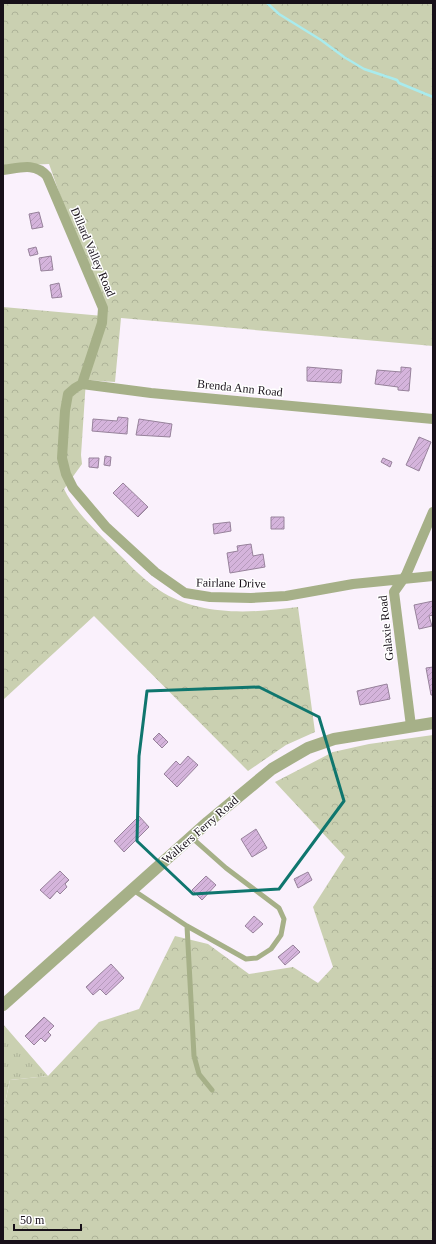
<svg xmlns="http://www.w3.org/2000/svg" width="436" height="1244" font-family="'Times New Roman',serif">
<defs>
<pattern id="grass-tufts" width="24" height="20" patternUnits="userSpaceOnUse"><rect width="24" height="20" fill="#cad0b1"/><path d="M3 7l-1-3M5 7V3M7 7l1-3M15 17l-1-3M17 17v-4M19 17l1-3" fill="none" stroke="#adb298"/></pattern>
<pattern id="forest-crowns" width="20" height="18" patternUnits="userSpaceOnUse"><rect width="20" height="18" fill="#cad0b1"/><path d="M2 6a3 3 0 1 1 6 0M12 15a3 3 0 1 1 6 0" fill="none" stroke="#adb298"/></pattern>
<pattern id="building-hatch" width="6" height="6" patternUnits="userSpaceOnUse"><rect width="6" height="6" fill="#d5b4dc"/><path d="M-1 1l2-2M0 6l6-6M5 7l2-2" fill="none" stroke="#b69abc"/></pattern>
</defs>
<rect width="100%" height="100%" fill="#faf1fc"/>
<path fill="url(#grass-tufts)" d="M3,1024L48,1076L10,1080L3,1112Z"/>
<path fill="url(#forest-crowns)" d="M3,3H433V346L121,318L115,382L86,380L81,455L82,464L64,489C76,513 94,528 112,547C127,562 141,578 159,590C200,617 252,613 298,607L315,732L286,745L248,771L94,616L3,700V307L103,316L49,164L3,166Z
M433,735V1241H3V1112L10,1080L48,1076L99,1022L139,1009L175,936L208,944L249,974L293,967L318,983L333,967L313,907L345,857L275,782L333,752L369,744Z"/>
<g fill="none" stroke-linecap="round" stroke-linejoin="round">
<path stroke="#a9ebed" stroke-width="2.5" d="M267,3L279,14L321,40L344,57L364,69L397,80L399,83L433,97"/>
</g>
<path fill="url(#building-hatch)" stroke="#97829b" d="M39,212L43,227L32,229L29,214Z
M36,247L38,254L30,256L28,249Z
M51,256L53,270L41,271L39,258Z
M59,283L62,297L52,298L50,285Z
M307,367L342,370L341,383L307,381Z
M401,367L411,368L409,391L398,390V387L375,384L377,370L401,372Z
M118,417L128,418L127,434L92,431L93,419L117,421Z
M139,419L172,424L170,437L136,435Z
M419,437L431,442L419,471L406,465Z
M105,456L111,457L110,466L104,465Z
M89,458H99L98,468L89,467Z
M383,458L392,462L390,467L381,462Z
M123,483L148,507L138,517L113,493Z
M271,517H284V529H271Z
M230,522L231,531L214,534L213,524Z
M251,544L253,556L263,554L265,567L230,573L227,553L238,551L237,546Z
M433,601V615L429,616L432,626L419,629L414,605Z
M433,667V695H431L426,668Z
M387,684L390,699L360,705L357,691Z
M159,733L168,742L162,748L153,739Z
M188,756L198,765L177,787L164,774L176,761L180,765Z
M139,816L149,827L124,852L114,841Z
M256,829L267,848L252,857L241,839Z
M60,871L69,880L65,884L67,887L60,894L57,891L50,899L40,890Z
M308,872L312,880L298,888L294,879Z
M206,876L216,885L202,900L192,890Z
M254,916L263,924L253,933L245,926Z
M293,945L300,952L285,965L278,957Z
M111,964L124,978L106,995L100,989L93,995L86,987Z
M44,1017L54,1026L48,1032L51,1035L45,1042L41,1038L34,1045L25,1036Z"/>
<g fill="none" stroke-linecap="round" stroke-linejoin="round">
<path stroke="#a6b088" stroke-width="5" d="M133,890L187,926L246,959L257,958L271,949L281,935L284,919L279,908L226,868L191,837
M187,926L194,1056L199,1074L212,1090"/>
<path stroke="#a6b088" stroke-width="10" d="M3,170C19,168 35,162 47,176L103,308L102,323L82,384
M433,419L151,393L82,384L75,388L68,394L65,411L62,458L66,474L73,488L106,527L155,572L185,593L210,597L251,598L286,596L353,584L433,576
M411,726L394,592L406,575L433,512"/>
<path stroke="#a6b088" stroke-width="12" d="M3,1005L208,822L272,769L308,748L334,739L433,723"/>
</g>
<path fill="none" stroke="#0f766e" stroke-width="3" stroke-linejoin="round" d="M259,687L319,717L344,801L279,889L193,894L137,841L139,756L147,691Z"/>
<g text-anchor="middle" stroke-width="3" stroke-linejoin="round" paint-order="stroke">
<g font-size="12" fill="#171019" stroke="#fff">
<text transform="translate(93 252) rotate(67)" y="4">Dillard Valley Road</text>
<text transform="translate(240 388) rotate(6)" y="4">Brenda Ann Road</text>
<text transform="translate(231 583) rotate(1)" y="4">Fairlane Drive</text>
<text transform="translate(386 628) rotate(-96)" y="4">Galaxie Road</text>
<text transform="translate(200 830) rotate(-41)" y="4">Walkers Ferry Road</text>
</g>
</g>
<rect width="436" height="1244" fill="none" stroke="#171019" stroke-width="8"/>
<path d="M14 1224v6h67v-6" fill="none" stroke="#171019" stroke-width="2"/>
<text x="20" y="1224" font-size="12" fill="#171019" stroke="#ffffff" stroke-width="3" paint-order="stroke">50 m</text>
</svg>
